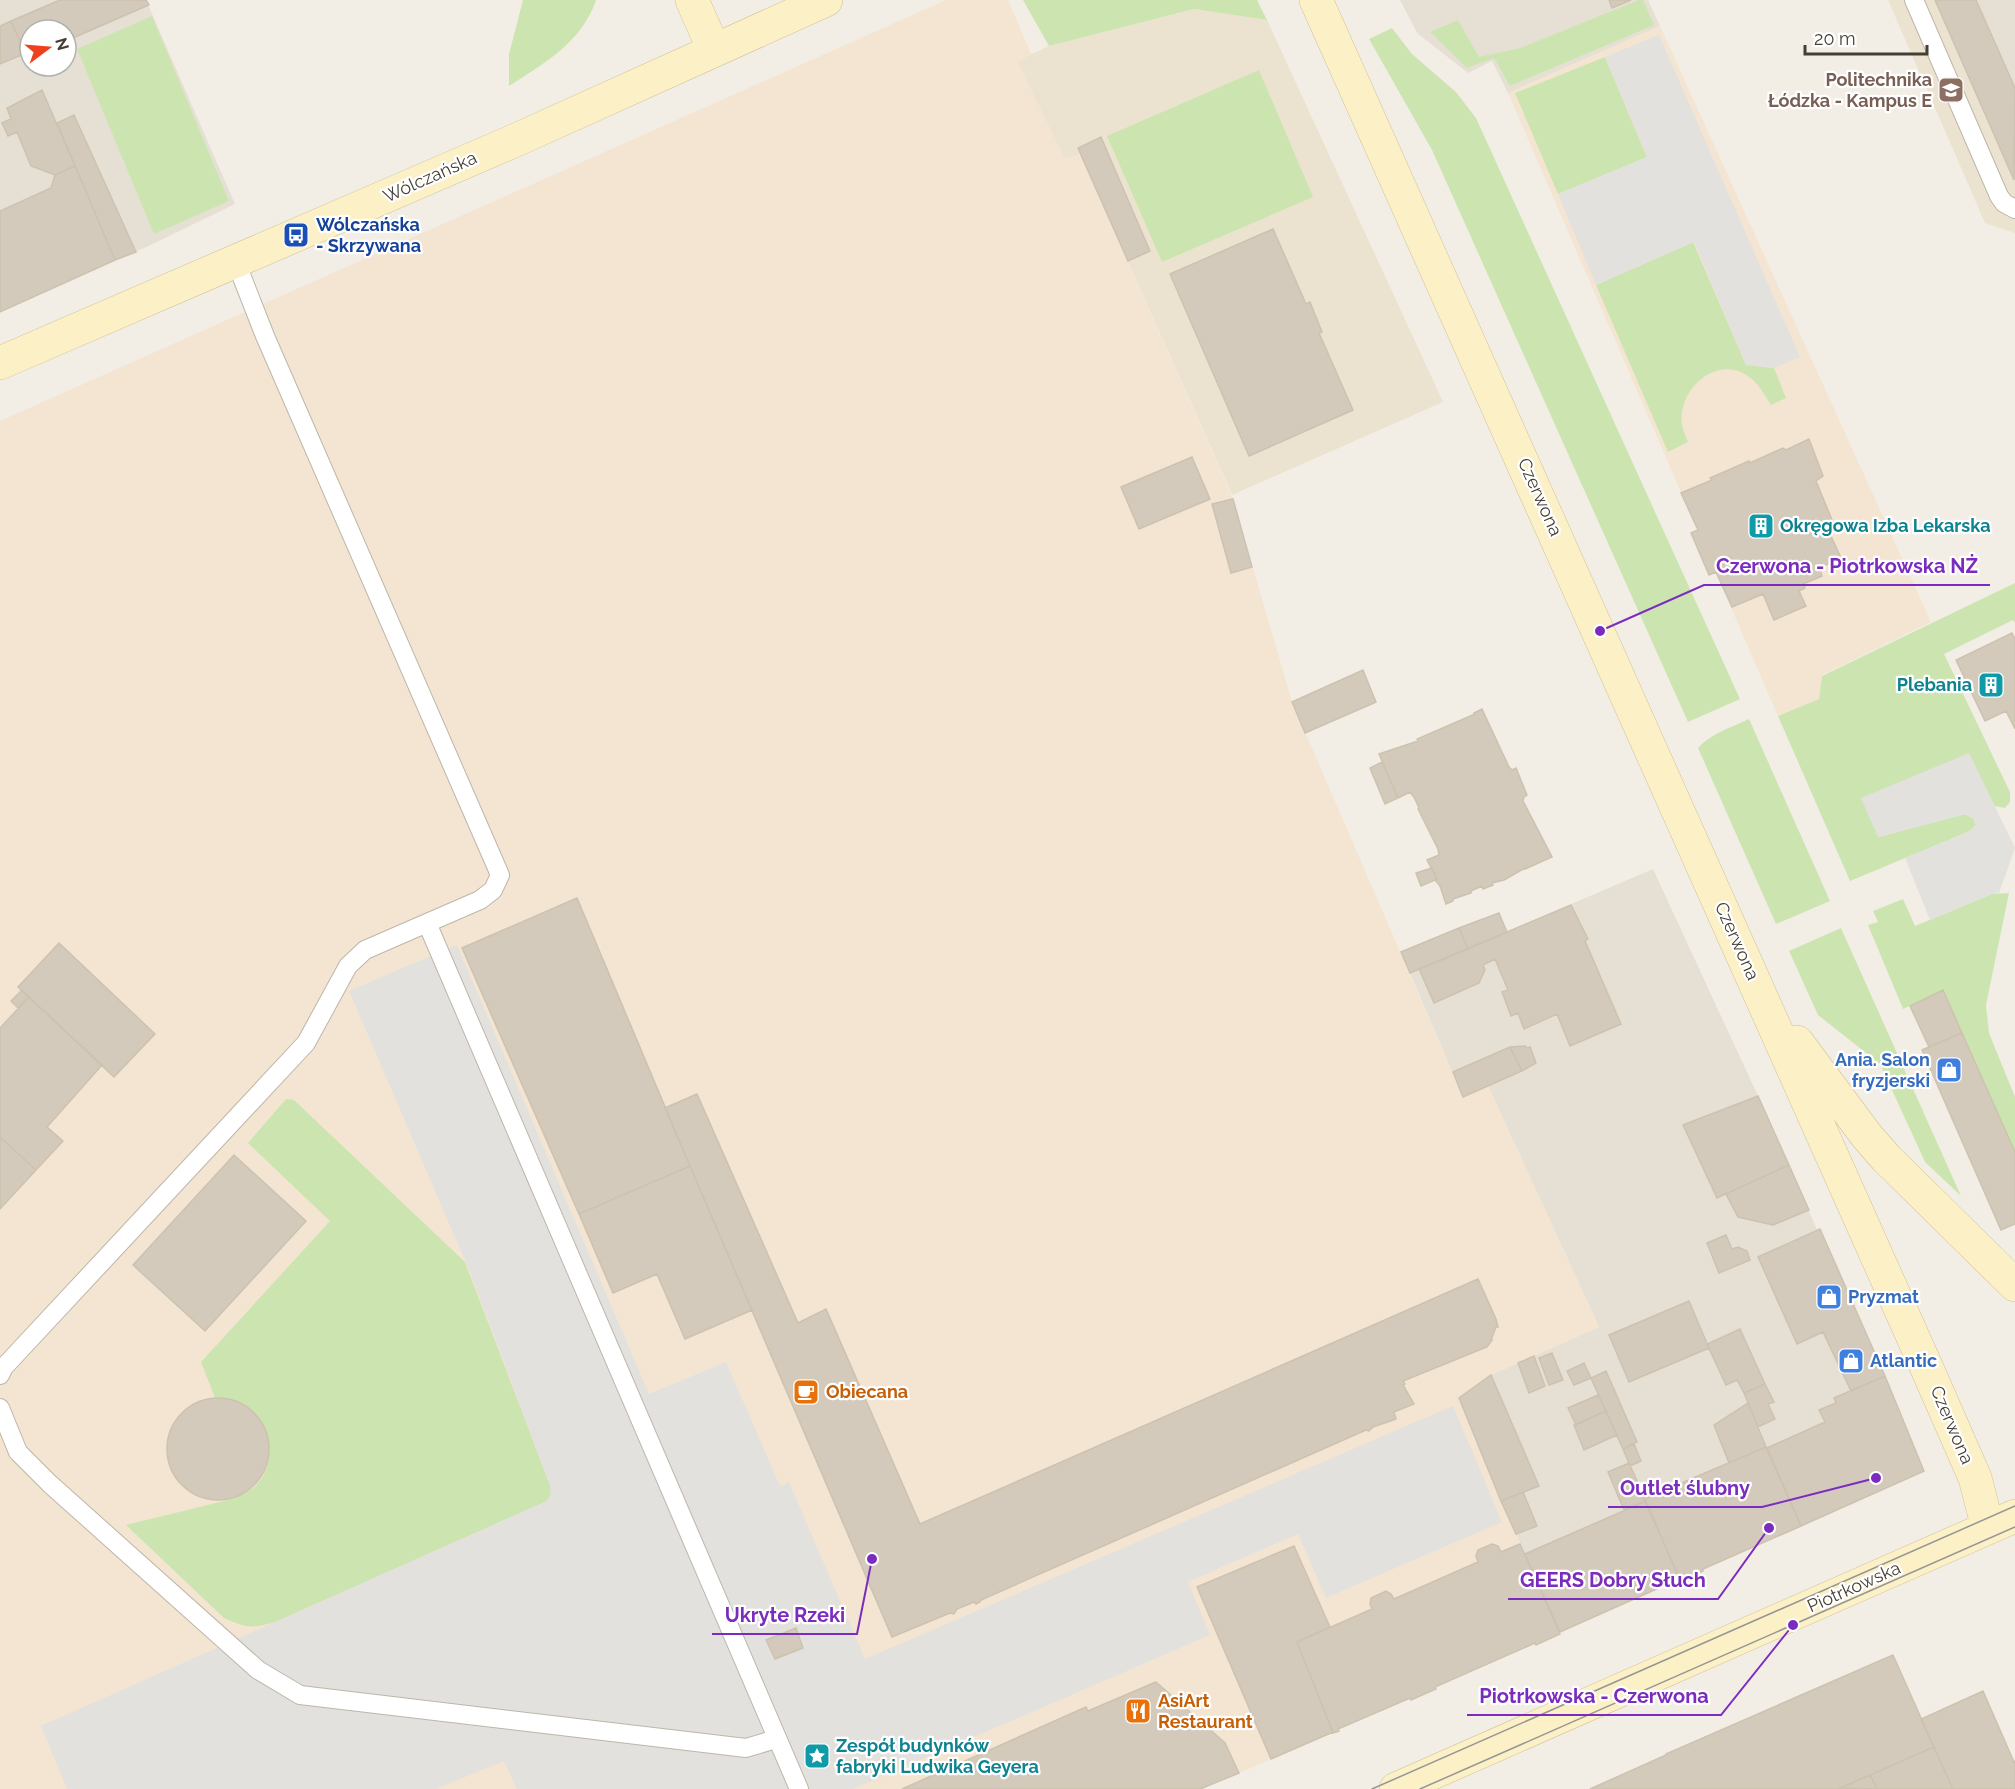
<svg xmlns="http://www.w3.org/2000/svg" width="2015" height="1789" font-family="Raleway,sans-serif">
<rect width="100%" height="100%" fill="#f2eee6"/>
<path fill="#e6e0d4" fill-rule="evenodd" d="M0,0H146L235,204L136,252L115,260L0,312ZM30,30H66V66H30Z
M1400,0H1648L1660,26L1508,93L1492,61L1468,73L1417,33Z
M1935,0H2015V181L2014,180Z
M1653,869L1758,1096L1924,1471L1560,1632L1501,1501L1459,1398L1491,1375L1599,1327L1488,1086L1463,1097L1410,973Z"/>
<path fill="#f3e5d1" d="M946,0H1008L1031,54L1018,61L1065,159L1080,154L1233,499L1292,702L1463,1097L1488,1086L1599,1327L1491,1375L1459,1399L1501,1501L1560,1632L1203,1789H0V421Z
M1660,26L1931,622L1822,675L1819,699L1778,716L1508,93Z"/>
<path fill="#ebe3d0" d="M1888,0H1935L2015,181V233L1985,223Z
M1194,9L1267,20L1443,402L1232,495L1080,154L1065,159L1017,61L1049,46Z"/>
<path fill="#cce5b0" d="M523,0H596C582,42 545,63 509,86V54Z
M1023,0H1257L1267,20L1194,9L1049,46Z
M1639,0H1643L1654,25L1510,86L1494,58L1467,68L1430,32L1458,20L1479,57L1520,48Z
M152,16L229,201L154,234L77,49Z
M1392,28L1412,54L1456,92L1476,118L1740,699L1688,722L1432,150L1369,39Z
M1605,57L1647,157L1558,194L1515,93Z
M1259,70L1313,197L1162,262L1107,136Z
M1693,242L1746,365L1774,368L1786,398L1771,405C1764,394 1759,384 1748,376C1716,354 1677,390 1682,425C1683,430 1686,437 1688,442L1668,452L1596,285Z
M2015,583V623L2013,620L1944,654L2010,792V802L2005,808L1994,806L1969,754L1878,837L1965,814L1974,819L1976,825L1970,831L1850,881L1778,716L1819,699L1822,676Z
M1749,719L1830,901L1776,924L1698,748C1710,734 1732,727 1749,719Z
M2009,893L1986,1005L1989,1033L2015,1097V1152L1943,991L1903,1009L1868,925L1878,922L1873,911L1903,899L1915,926L1992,894Z
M1841,928L1961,1196L1925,1162L1880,1064L1818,1015L1789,951Z
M286,1099L294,1100L465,1262L550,1485L551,1494L547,1501L276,1622C252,1628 248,1629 224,1618L126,1525L232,1499C239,1496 246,1493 253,1488C278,1467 273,1425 246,1407C237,1401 226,1400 215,1398L201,1362L330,1221L248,1143Z"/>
<path fill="#e3e1de" d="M1659,35L1800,357L1774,368L1746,365L1694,242L1596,285L1558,194L1647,157L1605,57Z
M1969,753L2015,848L1999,893L1992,894L1930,920L1905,858L1970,831L1976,825L1974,819L1965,814L1878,837L1861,798Z
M457,945L649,1394L726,1362L780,1486L789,1482L865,1659L1453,1406L1502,1522L1326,1598L1298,1534L1188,1582L1210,1635L853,1789H517L504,1761L436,1789H67L41,1726L547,1501L551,1494L550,1485L470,1272L349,991Z"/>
<path fill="#d3cabc" stroke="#cdc2af" stroke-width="1.5" d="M60,0H146L149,5L66,41V30H30V56L27,57L11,21Z
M1609,0H1631L1612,8Z
M1935,0H1976L2015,88L2014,180Z
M11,21L26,53L0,64V26Z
M42,90L75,166L55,175L31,166L17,132L8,136L2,123L11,119L7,108Z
M74,115L136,252L115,260L57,123Z
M1101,137L1150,251L1128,261L1078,148Z
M75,166L115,260L0,312V211L51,188L55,175Z
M1273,229L1306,304L1310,302L1322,332L1319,333L1353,410L1249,456L1170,274Z
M1809,439L1823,476L1816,481L1832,520L1825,523L1841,558L1819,568L1822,576L1803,584L1805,588L1799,591L1806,606L1774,620L1763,594L1732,607L1716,572L1709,575L1691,533L1698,530L1681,493L1712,480L1710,478L1749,461L1750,463L1783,448L1786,450Z
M1192,457L1210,499L1139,529L1121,487Z
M1233,499L1252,567L1231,573L1212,504Z
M2012,633L2015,639V729L2006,711L1985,721L1956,660Z
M1363,670L1376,702L1305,733L1292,702Z
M1482,709L1509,767L1512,770L1516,768L1527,795L1524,797L1523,801L1552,857L1525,869V868L1504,880L1492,883L1493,885L1483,889L1482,886L1471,891V893L1453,899V901L1446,904L1440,886L1435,880L1437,879L1427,860L1439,855L1438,849L1418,809L1419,808L1414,797L1410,792L1398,798L1379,754L1418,741L1417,739L1475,714L1474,713Z
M1382,762L1398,798L1385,804L1370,768Z
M1432,868L1437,879L1421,886L1416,873Z
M577,898L690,1166L579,1214L462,948Z
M1571,905L1588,939L1585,941L1621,1024L1570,1046L1557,1014L1524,1029L1518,1013L1511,1016L1502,992L1508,990L1495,959L1483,965L1485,970L1479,983L1434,1003L1419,969Z
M1499,913L1507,932L1468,949L1459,928Z
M1459,928L1468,949L1410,973L1401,952Z
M59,943L155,1034L114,1077L18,987Z
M22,990L29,997L18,1008L11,1001Z
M1943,990L1962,1033L1929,1047L1910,1006Z
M29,997L102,1065L47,1127L63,1141L36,1170L0,1137V1028Z
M1962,1033L2015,1152V1224L2001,1230L1922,1050Z
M1525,1046L1527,1048L1530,1047L1536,1063L1522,1071L1510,1047Z
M1510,1047L1522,1071L1463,1097L1453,1072Z
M697,1094L798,1323L826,1309L920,1524L1478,1279L1496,1319L1498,1327H1496L1491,1340H1492L1487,1347L1403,1381L1405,1384L1403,1385L1414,1404L1394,1412L1396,1419L1373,1427L1369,1431L1366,1430L981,1600L980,1602L976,1604L974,1602L957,1609L954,1614L950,1613L892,1637L665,1108Z
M1758,1096L1789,1165L1717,1198L1683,1125Z
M0,1137L36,1170L0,1209Z
M234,1155L306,1221L205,1331L133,1265Z
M1789,1165L1809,1210L1773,1225L1738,1217L1726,1194Z
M690,1166L752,1310L685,1339L657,1274L613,1293L579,1214Z
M1820,1229L1885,1376L1851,1391L1823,1332L1797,1344L1758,1257Z
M1726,1235L1732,1249L1738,1247L1747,1251L1750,1260L1719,1273L1707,1243Z
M1689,1301L1709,1348L1629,1382L1609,1335Z
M1740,1329L1765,1384L1744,1393L1737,1380L1726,1385L1707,1344Z
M1552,1353L1563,1380L1549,1385L1539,1358Z
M1534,1356L1545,1386L1529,1393L1518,1363Z
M1584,1363L1591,1378L1574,1385L1567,1371Z
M1606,1371L1637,1442L1623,1449L1591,1378Z
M1491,1375L1539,1486L1501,1501L1459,1398Z
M1885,1376L1924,1471L1801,1526L1767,1448L1825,1422L1819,1410L1836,1403L1834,1398Z
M1765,1384L1774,1402L1768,1404L1775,1419L1758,1427L1744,1393Z
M1598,1395L1606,1411L1576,1425L1568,1408Z
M167 1449a51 51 0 1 1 102 0a51 51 0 1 1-102 0Z
M1748,1403L1766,1447L1729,1463L1714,1425Z
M1606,1411L1617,1435L1584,1450L1574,1425Z
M1634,1444L1641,1461L1630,1466L1623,1449Z
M1766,1447L1801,1526L1703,1569V1571L1681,1581L1644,1499Z
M1629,1463L1646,1501L1624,1510L1608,1472Z
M1523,1492L1537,1526L1516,1534L1501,1501Z
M1646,1501L1679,1579L1560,1632L1525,1554Z
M1492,1544L1498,1546L1501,1552L1520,1544L1560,1634L1536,1645L1535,1643L1435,1687L1436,1689L1411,1700L1410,1698L1338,1729L1339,1731L1333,1733L1297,1642L1372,1609L1370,1604L1371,1598L1386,1591L1391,1594L1394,1599L1478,1562L1476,1556L1478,1550Z
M1294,1546L1330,1627L1297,1642L1333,1732L1271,1759L1197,1587Z
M796,1628L803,1648L775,1659L766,1640Z
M1893,1655L1934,1747L1838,1789H1590L1666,1755V1754Z
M1156,1682L1225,1743L1239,1773L1200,1789H902L1086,1707L1088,1711Z
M1983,1691L2014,1762L2015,1761V1789H1953L1921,1719Z
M1934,1747L1953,1789H1877L1870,1775Z
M1870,1775L1877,1789L1840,1788Z"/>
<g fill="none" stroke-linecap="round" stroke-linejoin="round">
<g stroke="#bdb6a9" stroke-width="20">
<path id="lane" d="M1914,0L1999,196L2004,203L2015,209
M427,923L799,1789
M0,1375L4,1367L306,1043L348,966L365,950L480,900L493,890L500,875L265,336L236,262
M0,1408L18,1452L50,1484L258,1670L300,1695L746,1748L776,1739"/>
</g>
<g stroke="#d0c297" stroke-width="34">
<path id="secondary" d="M692,0L714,50
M1316,0L1929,1373L1975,1478L1988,1528
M0,363L516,140L826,0
M1797,1042L1866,1135L1886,1158L2015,1285
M1396,1789L2015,1516"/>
</g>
<use href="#lane" stroke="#fff" stroke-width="18"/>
<use href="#secondary" stroke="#fcf0c6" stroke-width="33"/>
<path stroke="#959595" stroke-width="1.5" d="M1372,1789L2015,1506
M1420,1789L2015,1527"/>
</g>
<defs>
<g id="university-square" transform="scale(1.35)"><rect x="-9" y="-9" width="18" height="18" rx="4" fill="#8d6e63" stroke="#fff"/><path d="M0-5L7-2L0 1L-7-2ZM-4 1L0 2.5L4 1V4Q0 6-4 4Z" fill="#fff"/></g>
<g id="bus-square" transform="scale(1.35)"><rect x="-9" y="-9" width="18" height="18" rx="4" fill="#1a4fb4" stroke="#fff"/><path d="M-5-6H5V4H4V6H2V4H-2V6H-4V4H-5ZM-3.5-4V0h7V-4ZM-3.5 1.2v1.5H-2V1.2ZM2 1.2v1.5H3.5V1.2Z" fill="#fff"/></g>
<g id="building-square" transform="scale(1.35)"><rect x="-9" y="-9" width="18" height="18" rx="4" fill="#0f9aa8" stroke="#fff"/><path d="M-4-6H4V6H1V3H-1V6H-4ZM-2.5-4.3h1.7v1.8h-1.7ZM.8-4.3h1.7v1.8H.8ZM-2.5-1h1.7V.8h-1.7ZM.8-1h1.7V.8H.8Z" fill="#fff"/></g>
<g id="shop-square" transform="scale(1.35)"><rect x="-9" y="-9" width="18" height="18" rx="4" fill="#3f7fe0" stroke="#fff"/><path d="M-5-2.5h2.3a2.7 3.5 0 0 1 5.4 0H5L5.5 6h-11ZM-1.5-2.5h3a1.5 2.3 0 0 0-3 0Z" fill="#fff"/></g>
<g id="cafe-square" transform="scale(1.35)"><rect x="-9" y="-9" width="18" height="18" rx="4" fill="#e8710a" stroke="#fff"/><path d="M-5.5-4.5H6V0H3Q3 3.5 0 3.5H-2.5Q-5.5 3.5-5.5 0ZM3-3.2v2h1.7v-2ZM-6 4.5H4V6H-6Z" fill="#fff"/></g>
<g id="restaurant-square" transform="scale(1.35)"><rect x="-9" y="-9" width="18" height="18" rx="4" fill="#e8710a" stroke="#fff"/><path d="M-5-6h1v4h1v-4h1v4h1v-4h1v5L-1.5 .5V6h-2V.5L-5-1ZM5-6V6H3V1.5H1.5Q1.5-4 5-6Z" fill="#fff"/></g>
<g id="sight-square" transform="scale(1.35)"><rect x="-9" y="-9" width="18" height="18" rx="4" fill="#0f9aa8" stroke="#fff"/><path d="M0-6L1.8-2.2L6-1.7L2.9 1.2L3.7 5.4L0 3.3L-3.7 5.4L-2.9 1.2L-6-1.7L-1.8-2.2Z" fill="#fff"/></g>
</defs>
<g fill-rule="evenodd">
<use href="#university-square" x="1951" y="90"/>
<use href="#bus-square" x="296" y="235"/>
<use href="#building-square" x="1761" y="526"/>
<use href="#building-square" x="1991" y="685"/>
<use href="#shop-square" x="1949" y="1070"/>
<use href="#shop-square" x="1829" y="1297"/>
<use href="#shop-square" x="1851" y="1361"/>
<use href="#cafe-square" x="806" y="1392"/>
<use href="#restaurant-square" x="1138" y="1711"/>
<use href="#sight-square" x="817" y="1756"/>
</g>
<g text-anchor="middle" stroke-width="4.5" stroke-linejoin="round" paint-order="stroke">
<g font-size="18" font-weight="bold" fill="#785e54" stroke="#fff" text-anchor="end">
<text x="1932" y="86">Politechnika<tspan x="1932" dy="21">Łódzka - Kampus E</tspan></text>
</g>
<g font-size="18" fill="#443f35" stroke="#fff">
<text transform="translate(430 177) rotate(-24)" y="6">Wólczańska</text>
<text transform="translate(1540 497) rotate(66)" y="6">Czerwona</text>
<text transform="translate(1737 941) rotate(66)" y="6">Czerwona</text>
<text transform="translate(1952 1425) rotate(67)" y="6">Czerwona</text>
<text transform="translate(1854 1587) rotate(-24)" y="6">Piotrkowska</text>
</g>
<g font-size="18" font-weight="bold" fill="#164399" stroke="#fff" text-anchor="start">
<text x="316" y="231">Wólczańska<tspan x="316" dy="21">- Skrzywana</tspan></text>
</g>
<g font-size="18" font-weight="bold" fill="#0d838f" stroke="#fff" text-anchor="start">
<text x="1780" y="532">Okręgowa Izba Lekarska</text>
<text x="1972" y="691" text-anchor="end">Plebania</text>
<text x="836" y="1752">Zespół budynków<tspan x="836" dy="21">fabryki Ludwika Geyera</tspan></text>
</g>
<g font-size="18" font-weight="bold" fill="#366cbe" stroke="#fff" text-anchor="start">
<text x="1930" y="1066" text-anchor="end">Ania. Salon<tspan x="1930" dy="21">fryzjerski</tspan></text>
<text x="1848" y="1303">Pryzmat</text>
<text x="1870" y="1367">Atlantic</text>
</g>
<g font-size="18" font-weight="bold" fill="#c56008" stroke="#fff" text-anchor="start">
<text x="826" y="1398">Obiecana</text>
<text x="1158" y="1707">AsiArt<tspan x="1158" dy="21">Restaurant</tspan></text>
</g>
</g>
<path fill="none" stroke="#7b2cbf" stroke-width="2" d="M1600 631L1704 585H1990M1876 1478L1762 1507H1608M1769 1528L1718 1599H1508M872 1559L857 1634H712M1793 1625L1721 1715H1467"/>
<g fill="#7b2cbf" stroke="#fff" stroke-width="2">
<circle cx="1600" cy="631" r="6"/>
<circle cx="1876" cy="1478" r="6"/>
<circle cx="1769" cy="1528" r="6"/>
<circle cx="872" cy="1559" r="6"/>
<circle cx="1793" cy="1625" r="6"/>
</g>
<g font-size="20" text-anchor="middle" font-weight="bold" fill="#7b2cbf" stroke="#fff" stroke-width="4.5" stroke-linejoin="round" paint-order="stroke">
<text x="1847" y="573">Czerwona - Piotrkowska NŻ</text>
<text x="1685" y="1495">Outlet ślubny</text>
<text x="1613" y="1587">GEERS Dobry Słuch</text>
<text x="785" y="1622">Ukryte Rzeki</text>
<text x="1594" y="1703">Piotrkowska - Czerwona</text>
</g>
<g transform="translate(48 48) rotate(74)"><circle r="28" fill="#ffffff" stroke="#b4b2ae" stroke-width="1.5"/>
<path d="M0-4.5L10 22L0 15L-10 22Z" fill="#f0411f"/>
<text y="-9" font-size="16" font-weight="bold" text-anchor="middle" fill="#443f35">N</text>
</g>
<path d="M1805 45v9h122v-9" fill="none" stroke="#443f35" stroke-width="3"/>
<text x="1814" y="45" font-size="18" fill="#443f35" stroke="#ffffff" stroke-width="4.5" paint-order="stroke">20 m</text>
</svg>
